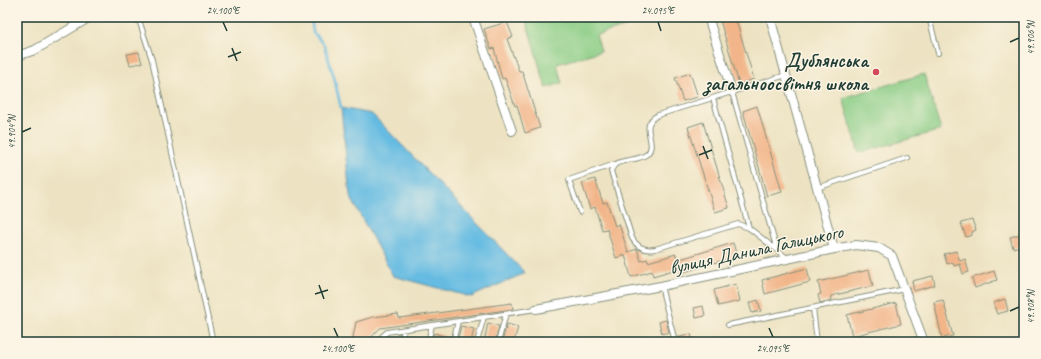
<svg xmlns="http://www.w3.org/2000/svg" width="1041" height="359" font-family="Caveat,sans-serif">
<rect width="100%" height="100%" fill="#fcf5e5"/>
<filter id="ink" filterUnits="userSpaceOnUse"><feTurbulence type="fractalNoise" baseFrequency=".025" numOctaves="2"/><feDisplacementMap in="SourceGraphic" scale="8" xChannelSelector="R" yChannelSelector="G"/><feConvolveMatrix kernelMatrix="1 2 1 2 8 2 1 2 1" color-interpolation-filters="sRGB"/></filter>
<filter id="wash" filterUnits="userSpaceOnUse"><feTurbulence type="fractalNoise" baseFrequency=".012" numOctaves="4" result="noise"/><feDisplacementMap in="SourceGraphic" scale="16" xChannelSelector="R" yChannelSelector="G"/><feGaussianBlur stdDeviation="0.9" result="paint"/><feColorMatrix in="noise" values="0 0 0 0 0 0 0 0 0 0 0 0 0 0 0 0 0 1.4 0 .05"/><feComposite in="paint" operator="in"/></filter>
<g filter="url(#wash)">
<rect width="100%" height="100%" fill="#ede3c3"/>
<path fill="#8bcd86" stroke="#55855d" d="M525,17H659L596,35L601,51L557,64L562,83L546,88Z
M924,74L941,130L859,153L843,98Z"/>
<path fill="#65bbe2" stroke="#427c8b" d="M341,108L372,114L525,273L471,297L393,276L350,196Z"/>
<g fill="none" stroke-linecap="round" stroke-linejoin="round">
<path stroke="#65bbe2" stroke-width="2.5" d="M311,17L313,32L324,45L334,77L341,108"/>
</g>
<g id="blocks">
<path fill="#f2b589" d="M719,17H735L754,79L739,84Z
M507,22L513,37L507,39L519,71H522L540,128L525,133L517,105L515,106L505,78L502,79L494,48L491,49L484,29Z
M139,52L142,63L130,65L127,54Z
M690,73L698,97L683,101L675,78Z
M757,106L782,192L767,196L743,111Z
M703,122L729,208L715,212L688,127Z
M595,179L603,203L607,202L615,226L619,224L628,252L637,249L641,261L647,259L648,262L676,254L677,260L733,243L737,256L681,273L680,268L653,276L652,271L631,277L625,255L616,258L607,229L602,230L595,207L590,209L582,183Z
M972,220L976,230L972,232V235L966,237L961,223Z
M1024,233V240H1022L1023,245L1013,248L1010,237Z
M956,251L960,261L965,259L969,272L963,274L960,264L954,266L953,262L947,264L944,254Z
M807,268L810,282L765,294L762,280Z
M869,270L873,286L831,296L832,300L820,303L818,295L821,294L818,282Z
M994,271L997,280L975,288L972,278Z
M933,276L935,285L914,291L912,281Z
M736,284L740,301L718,306L714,290Z
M1005,299L1008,311L997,314L993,303Z
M758,300L761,311L752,313L749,303Z
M943,300L953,336L942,338L934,302Z
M512,303L513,309L380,328L367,342H352L356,322L373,317L398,314L399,318Z
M896,303L901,324L852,336L847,315Z
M703,306L705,316L696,318L694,308Z
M666,320L669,332L662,334L659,322Z
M488,323L499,326L495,342H484Z
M507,324L518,327L514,342H502Z
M461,326L474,329L471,342H457Z
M434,333L450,338V342H432Z
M691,334L693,342H681L679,336Z"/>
</g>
</g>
<g filter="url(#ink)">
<use href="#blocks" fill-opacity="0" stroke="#86907c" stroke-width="1"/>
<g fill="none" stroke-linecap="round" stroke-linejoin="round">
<g stroke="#86907c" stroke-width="6">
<path id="service" d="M136,17L140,23L152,60L213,342
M929,17L938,53
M786,75L658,115C637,126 659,143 647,154C637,163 616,156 611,171L632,238C637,247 644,251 655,249L738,224L749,228L787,258
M732,92L777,250
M713,98L749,228
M817,188L907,158
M580,212L569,180L615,164
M661,286L675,342
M813,308L817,342
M728,325L905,289
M376,342L387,332L536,309
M401,342L404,330
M428,342L432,325
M453,342L458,321
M477,342L484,317
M498,342L506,314"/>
</g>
<g stroke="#86907c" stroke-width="10">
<path id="minor" d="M473,17L512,131
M708,17L732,92
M770,17L834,249
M17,56L35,50L90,17
M536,309L661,286L834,249L856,245L879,248L892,256L924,342"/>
</g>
<use href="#service" stroke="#fff" stroke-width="4"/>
<use href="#minor" stroke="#fff" stroke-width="8"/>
</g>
</g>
<path fill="none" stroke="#1f3d34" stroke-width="1.5" d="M223,22L227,31M658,22L661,31M1010,42L1019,38M232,48L237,61M228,57L241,52M22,132L31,128M703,146L708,159M699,155L712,150M319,285L324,299M315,294L328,290M1010,311L1019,307M334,328L338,337M769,328L773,337"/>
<circle fill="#d1495b" stroke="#fcf5e5" stroke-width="1.5" cx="876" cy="72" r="4"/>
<g text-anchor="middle" stroke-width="3" stroke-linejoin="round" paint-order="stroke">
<g font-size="20" font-weight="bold" fill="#1f3d34" stroke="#fcf5e5" text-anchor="end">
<text x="868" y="67">Дублянська<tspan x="868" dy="23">загальноосвітня школа</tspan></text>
</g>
<g font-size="20" fill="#1f3d34" stroke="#fcf5e5">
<text transform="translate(756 249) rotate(-12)" y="7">вулиця Данила Галицького</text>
</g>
</g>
<rect width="1041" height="359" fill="none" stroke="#fcf5e5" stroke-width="44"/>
<rect x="22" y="22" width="997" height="315" fill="none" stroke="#1f3d34" stroke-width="1.5"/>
<g font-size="10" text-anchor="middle" fill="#1f3d34">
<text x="223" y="14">24.100°E</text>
<text x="658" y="14">24.095°E</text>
<text transform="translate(1030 38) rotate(-90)" y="4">49.906°N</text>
<text transform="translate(11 132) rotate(-90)" y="4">49.904°N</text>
<text transform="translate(1030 307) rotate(-90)" y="4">49.908°N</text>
<text x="338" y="352">24.100°E</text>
<text x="773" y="352">24.095°E</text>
</g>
</svg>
